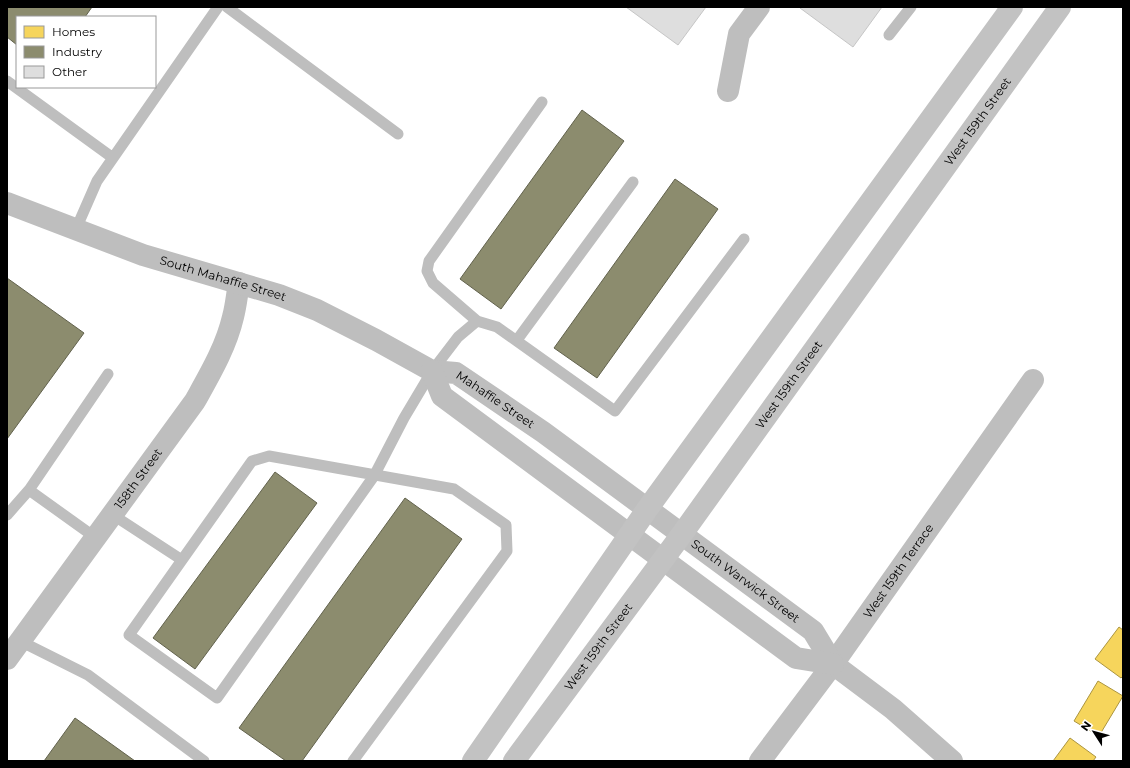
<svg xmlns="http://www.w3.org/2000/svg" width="1130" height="768" font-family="Montserrat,sans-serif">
<rect width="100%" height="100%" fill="#fff"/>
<path fill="#f6d55c" stroke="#ac9540" d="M1119,627L1123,630V676L1121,678L1095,659Z
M1098,681L1123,696L1099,736L1074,721Z
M1070,738L1096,757L1093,761H1053Z"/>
<path fill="#8c8c6e" stroke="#62624d" d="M7,7H92L85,17H17V45L7,37Z
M582,110L624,141L501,309L460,279Z
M675,179L718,209L597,378L554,348Z
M7,278L84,333L7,439Z
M275,472L317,503L195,669L153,638Z
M405,498L462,539L302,761H286L239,728Z
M75,718L135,761H44Z"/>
<path fill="#dedede" stroke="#c6c6c6" d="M626,7H706L678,45Z
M801,7H882L853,47L800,8Z"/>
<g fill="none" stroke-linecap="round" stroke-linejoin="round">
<path stroke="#bebebe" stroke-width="11" d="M227,7L398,134
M889,35L911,7
M7,81L113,158
M76,229L97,181L218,7
M477,321L433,283L427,271L429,261L542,102
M517,340L633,182
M29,490L108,374
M7,515L29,490L96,538
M113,515L182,560L252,461L269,456L454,489L506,525L507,551L353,761
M182,560L129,635L217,698L374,476L404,418L432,371L458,337L477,321L497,327L615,411L744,239
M20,641L88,675L204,761"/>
<g stroke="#bebebe" stroke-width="22">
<path d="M728,91L739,34L759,7"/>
<path id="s1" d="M7,659L195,401C210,374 226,347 233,317C236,306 237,294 239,283"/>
<path id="s2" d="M760,761L833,664L1033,380"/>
</g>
<g stroke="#bebebe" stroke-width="22">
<path id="s3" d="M7,203L143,255L279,295L317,310L376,340L432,371L456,373L543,432L813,631L833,664L893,709L952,761"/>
<path d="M432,371L442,396L796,658L833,664"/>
</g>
<g stroke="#c2c2c2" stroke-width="22">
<path d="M473,761L648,508L1012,7"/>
<path id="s4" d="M514,761L682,534L1060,7"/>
</g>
</g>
<g text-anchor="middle" stroke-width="4" stroke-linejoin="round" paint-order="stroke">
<g font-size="12" fill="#000" stroke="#fff">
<text dy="4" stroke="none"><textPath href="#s4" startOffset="790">West 159th Street</textPath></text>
<text dy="4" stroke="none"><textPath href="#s3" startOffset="229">South Mahaffie Street</textPath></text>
<text dy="4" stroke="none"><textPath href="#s4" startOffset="466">West 159th Street</textPath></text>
<text dy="4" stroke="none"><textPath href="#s3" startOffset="530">Mahaffie Street</textPath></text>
<text dy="4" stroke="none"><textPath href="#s1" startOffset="223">158th Street</textPath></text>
<text dy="4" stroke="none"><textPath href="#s2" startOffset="235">West 159th Terrace</textPath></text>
<text dy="4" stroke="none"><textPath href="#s3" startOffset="839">South Warwick Street</textPath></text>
<text dy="4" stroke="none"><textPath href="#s4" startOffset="142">West 159th Street</textPath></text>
</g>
</g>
<rect width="1130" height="768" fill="none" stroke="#000000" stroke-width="16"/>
<rect x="16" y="16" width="140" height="72" fill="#ffffff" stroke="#999999"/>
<rect x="24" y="26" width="20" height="12" fill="#f6d55c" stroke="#999999"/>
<text x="52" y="36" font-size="12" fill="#000000">Homes</text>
<rect x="24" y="46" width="20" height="12" fill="#8c8c6e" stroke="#999999"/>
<text x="52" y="56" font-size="12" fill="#000000">Industry</text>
<rect x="24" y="66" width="20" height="12" fill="#dedede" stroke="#999999"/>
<text x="52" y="76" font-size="12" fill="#000000">Other</text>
<g transform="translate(1094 732) rotate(306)" stroke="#ffffff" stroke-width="3" paint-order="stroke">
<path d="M0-3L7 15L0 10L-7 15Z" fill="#000000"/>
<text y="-6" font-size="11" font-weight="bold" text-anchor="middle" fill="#000000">N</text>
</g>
</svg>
